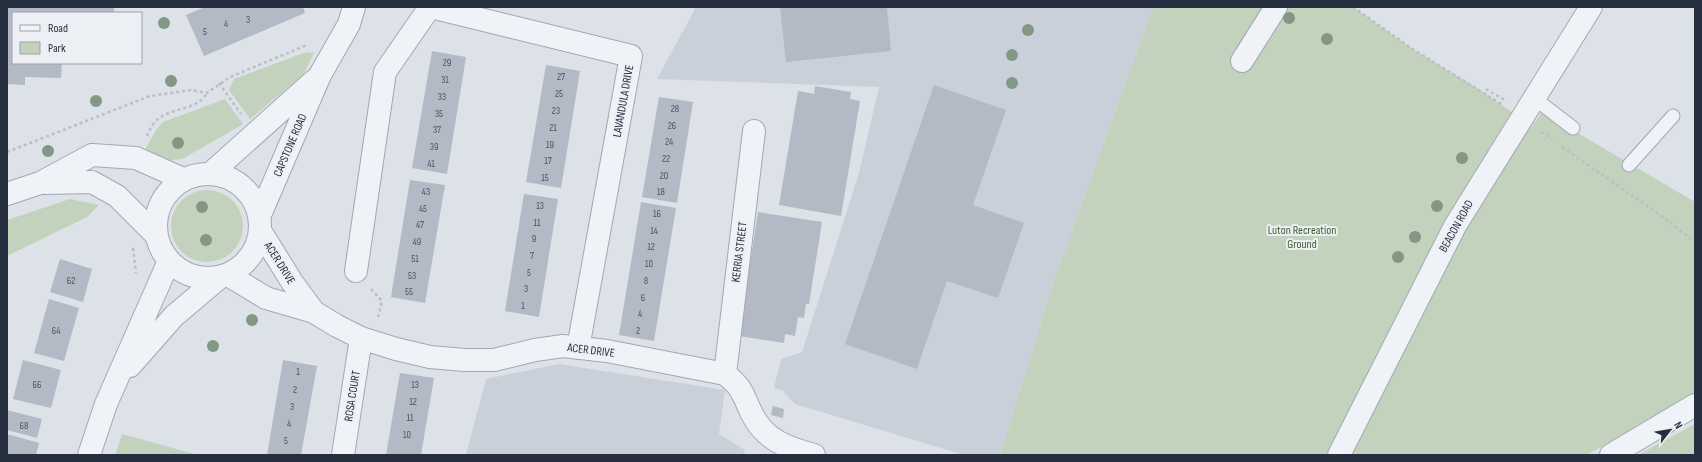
<svg xmlns="http://www.w3.org/2000/svg" width="1702" height="462" font-family="'Sofia Sans Condensed',sans-serif">
<rect width="100%" height="100%" fill="#dde1e8"/>
<path fill="#cad0da" d="M696,7H1153L1055,278L1000,455H964L795,404L782,390L774,388L781,359L802,352L859,173L879,87L657,79Z
M559,364L725,390L719,434L745,450L744,455H466L486,379Z"/>
<path fill="#c3d2bd" d="M1153,7H1353L1414,50L1480,90L1532,126L1542,112L1695,202V399L1586,455H1000L1055,278Z
M307,52L314,53L303,75L250,119L229,90L234,79Z
M225,99L243,124L235,129L182,159L166,161L142,155L156,130L163,122Z
M171 226a36 36 0 1 1 72 0a36 36 0 1 1-72 0Z
M70,199L99,205L87,217L7,256V220Z
M1695,424V455H1638L1645,451Z
M122,434L198,455H115Z"/>
<path fill="#b3bac5" d="M7,7H114V13H13V63H62L61,78L25,77V85L7,84Z
M205,7H303L305,13L204,56L186,15Z
M780,7H887L891,51L786,62Z
M432,51L466,57L447,174L412,168Z
M546,65L580,71L561,188L526,182Z
M934,85L1006,110L973,205L1024,223L998,298L947,281L917,369L845,344Z
M815,86L851,92L850,99L860,101L841,216L779,205L798,91L814,94Z
M659,97L693,102L677,203L642,197Z
M410,180L445,185L425,303L391,297Z
M524,194L558,199L539,317L505,311Z
M641,202L676,208L654,341L619,335Z
M758,212L822,222L809,304H806L804,318L798,317L795,336L785,334L784,343L739,336Z
M60,259L92,269L83,302L50,292Z
M49,299L79,308L64,361L34,353Z
M23,360L61,370L51,408L13,399Z
M283,360L317,366L301,455H267Z
M400,373L434,378L421,455H386Z
M773,406L784,409L783,418L771,415Z
M7,410L42,419L37,438L7,430Z
M7,434L39,443L36,455H7Z"/>
<g fill="none" stroke-linecap="round" stroke-linejoin="round">
<g stroke="#a2a8b2" stroke-width="15">
<path id="service" d="M1534,98L1573,128
M1629,165L1673,116"/>
</g>
<g stroke="#a2a8b2" stroke-width="24">
<path id="minor" d="M431,7L631,56L578,348
M1242,61L1276,7
M261,232L292,282L314,312
M356,271L385,72L430,7
M228,275L266,298L314,312L337,326L361,338L396,349L430,357L465,360H494L535,350L563,346L607,351L725,374C744,389 742,394 752,414C765,440 787,448 814,455
M725,374L754,131
M343,455L361,338
M1339,455L1455,226L1591,7"/>
</g>
<g stroke="#a2a8b2" stroke-width="24">
<path id="tertiary" d="M211,173L315,80
M156 226a52 52 0 1 1 104 0a52 52 0 1 1-104 0Z
M45,183L92,182L117,196L157,236
M7,194L40,183L92,155L136,158L183,179
M260,215L320,75L349,24L354,7
M130,366L174,316L219,278
M89,455L106,404L169,261
M1611,455L1695,405"/>
</g>
<path stroke="#babfc6" stroke-width="2.5" stroke-dasharray="3 3" stroke-linecap="butt" d="M1353,7L1414,50L1503,105
M219,83L241,114
M1486,89L1505,100
M1541,132L1552,139
M147,136C149,131 152,124 157,120C171,107 197,111 207,93
M1562,147L1660,215L1695,242
M7,152L150,96L191,90L207,93L230,77L307,45
M133,248L136,273
M371,289L382,301L378,317"/>
<use href="#service" stroke="#eff2f6" stroke-width="13"/>
<use href="#minor" stroke="#eff2f6" stroke-width="22"/>
<use href="#tertiary" stroke="#eff2f6" stroke-width="22"/>
</g>
<g fill="#839884">
<circle cx="1289" cy="18" r="6"/>
<circle cx="164" cy="23" r="6"/>
<circle cx="1028" cy="30" r="6"/>
<circle cx="1327" cy="39" r="6"/>
<circle cx="1012" cy="55" r="6"/>
<circle cx="171" cy="81" r="6"/>
<circle cx="1012" cy="83" r="6"/>
<circle cx="96" cy="101" r="6"/>
<circle cx="178" cy="143" r="6"/>
<circle cx="48" cy="151" r="6"/>
<circle cx="1462" cy="158" r="6"/>
<circle cx="1437" cy="206" r="6"/>
<circle cx="202" cy="207" r="6"/>
<circle cx="1415" cy="237" r="6"/>
<circle cx="206" cy="240" r="6"/>
<circle cx="1398" cy="257" r="6"/>
<circle cx="252" cy="320" r="6"/>
<circle cx="213" cy="346" r="6"/>
</g>
<g text-anchor="middle" stroke-width="4" stroke-linejoin="round" paint-order="stroke">
<g font-size="10" fill="#485260">
<text x="248" y="23">3</text>
<text x="226" y="27">4</text>
<text x="205" y="35">5</text>
<text x="447" y="66">29</text>
<text x="561" y="80">27</text>
<text x="445" y="83">31</text>
<text x="559" y="97">25</text>
<text x="442" y="100">33</text>
<text x="675" y="112">28</text>
<text x="556" y="114">23</text>
<text x="439" y="117">35</text>
<text x="672" y="129">26</text>
<text x="553" y="131">21</text>
<text x="437" y="133">37</text>
<text x="669" y="145">24</text>
<text x="550" y="148">19</text>
<text x="434" y="150">39</text>
<text x="666" y="162">22</text>
<text x="548" y="164">17</text>
<text x="431" y="167">41</text>
<text x="664" y="179">20</text>
<text x="545" y="181">15</text>
<text x="426" y="195">43</text>
<text x="661" y="195">18</text>
<text x="540" y="209">13</text>
<text x="423" y="212">45</text>
<text x="657" y="217">16</text>
<text x="537" y="226">11</text>
<text x="420" y="228">47</text>
<text x="654" y="234">14</text>
<text x="534" y="242">9</text>
<text x="417" y="245">49</text>
<text x="651" y="250">12</text>
<text x="532" y="259">7</text>
<text x="415" y="262">51</text>
<text x="649" y="267">10</text>
<text x="529" y="276">5</text>
<text x="412" y="279">53</text>
<text x="71" y="284">62</text>
<text x="646" y="284">8</text>
<text x="526" y="292">3</text>
<text x="409" y="295">55</text>
<text x="643" y="301">6</text>
<text x="523" y="309">1</text>
<text x="640" y="317">4</text>
<text x="56" y="334">64</text>
<text x="638" y="334">2</text>
<text x="298" y="375">1</text>
<text x="37" y="388">66</text>
<text x="415" y="388">13</text>
<text x="295" y="393">2</text>
<text x="413" y="405">12</text>
<text x="292" y="410">3</text>
<text x="410" y="421">11</text>
<text x="289" y="427">4</text>
<text x="24" y="429">68</text>
<text x="407" y="438">10</text>
<text x="286" y="444">5</text>
</g>
<g font-size="12" fill="#252f3f" stroke="#ecf0f5">
<text transform="translate(623 101) rotate(-80)" y="4">LAVANDULA DRIVE</text>
<text transform="translate(290 145) rotate(-67)" y="4">CAPSTONE ROAD</text>
<text transform="translate(1456 226) rotate(-61)" y="4">BEACON ROAD</text>
<text transform="translate(739 252) rotate(-83)" y="4">KERRIA STREET</text>
<text transform="translate(280 263) rotate(58)" y="4">ACER DRIVE</text>
<text transform="translate(591 350) rotate(7)" y="4">ACER DRIVE</text>
<text transform="translate(352 396) rotate(-81)" y="4">ROSA COURT</text>
</g>
<g font-size="12" fill="#3a5c32" stroke="#ecf0f5">
<text x="1302" y="234">Luton Recreation<tspan x="1302" dy="14">Ground</tspan></text>
</g>
</g>
<rect width="1702" height="462" fill="none" stroke="#252f3f" stroke-width="16"/>
<rect x="12" y="12" width="130" height="52" fill="#ecf0f5" stroke="#9ca3ac"/>
<rect x="20" y="25" width="20" height="6" fill="#eff2f6" stroke="#9ca3ac"/>
<text x="48" y="32" font-size="12" fill="#252f3f">Road</text>
<rect x="20" y="42" width="20" height="12" fill="#c3d2bd" stroke="#9ca3ac"/>
<text x="48" y="52" font-size="12" fill="#252f3f">Park</text>
<g transform="translate(1670 430) rotate(59)" stroke="#ecf0f5" stroke-width="3" paint-order="stroke">
<path d="M0-3L7 15L0 10L-7 15Z" fill="#252f3f"/>
<text y="-6" font-size="11" font-weight="bold" text-anchor="middle" fill="#252f3f">N</text>
</g>
</svg>
